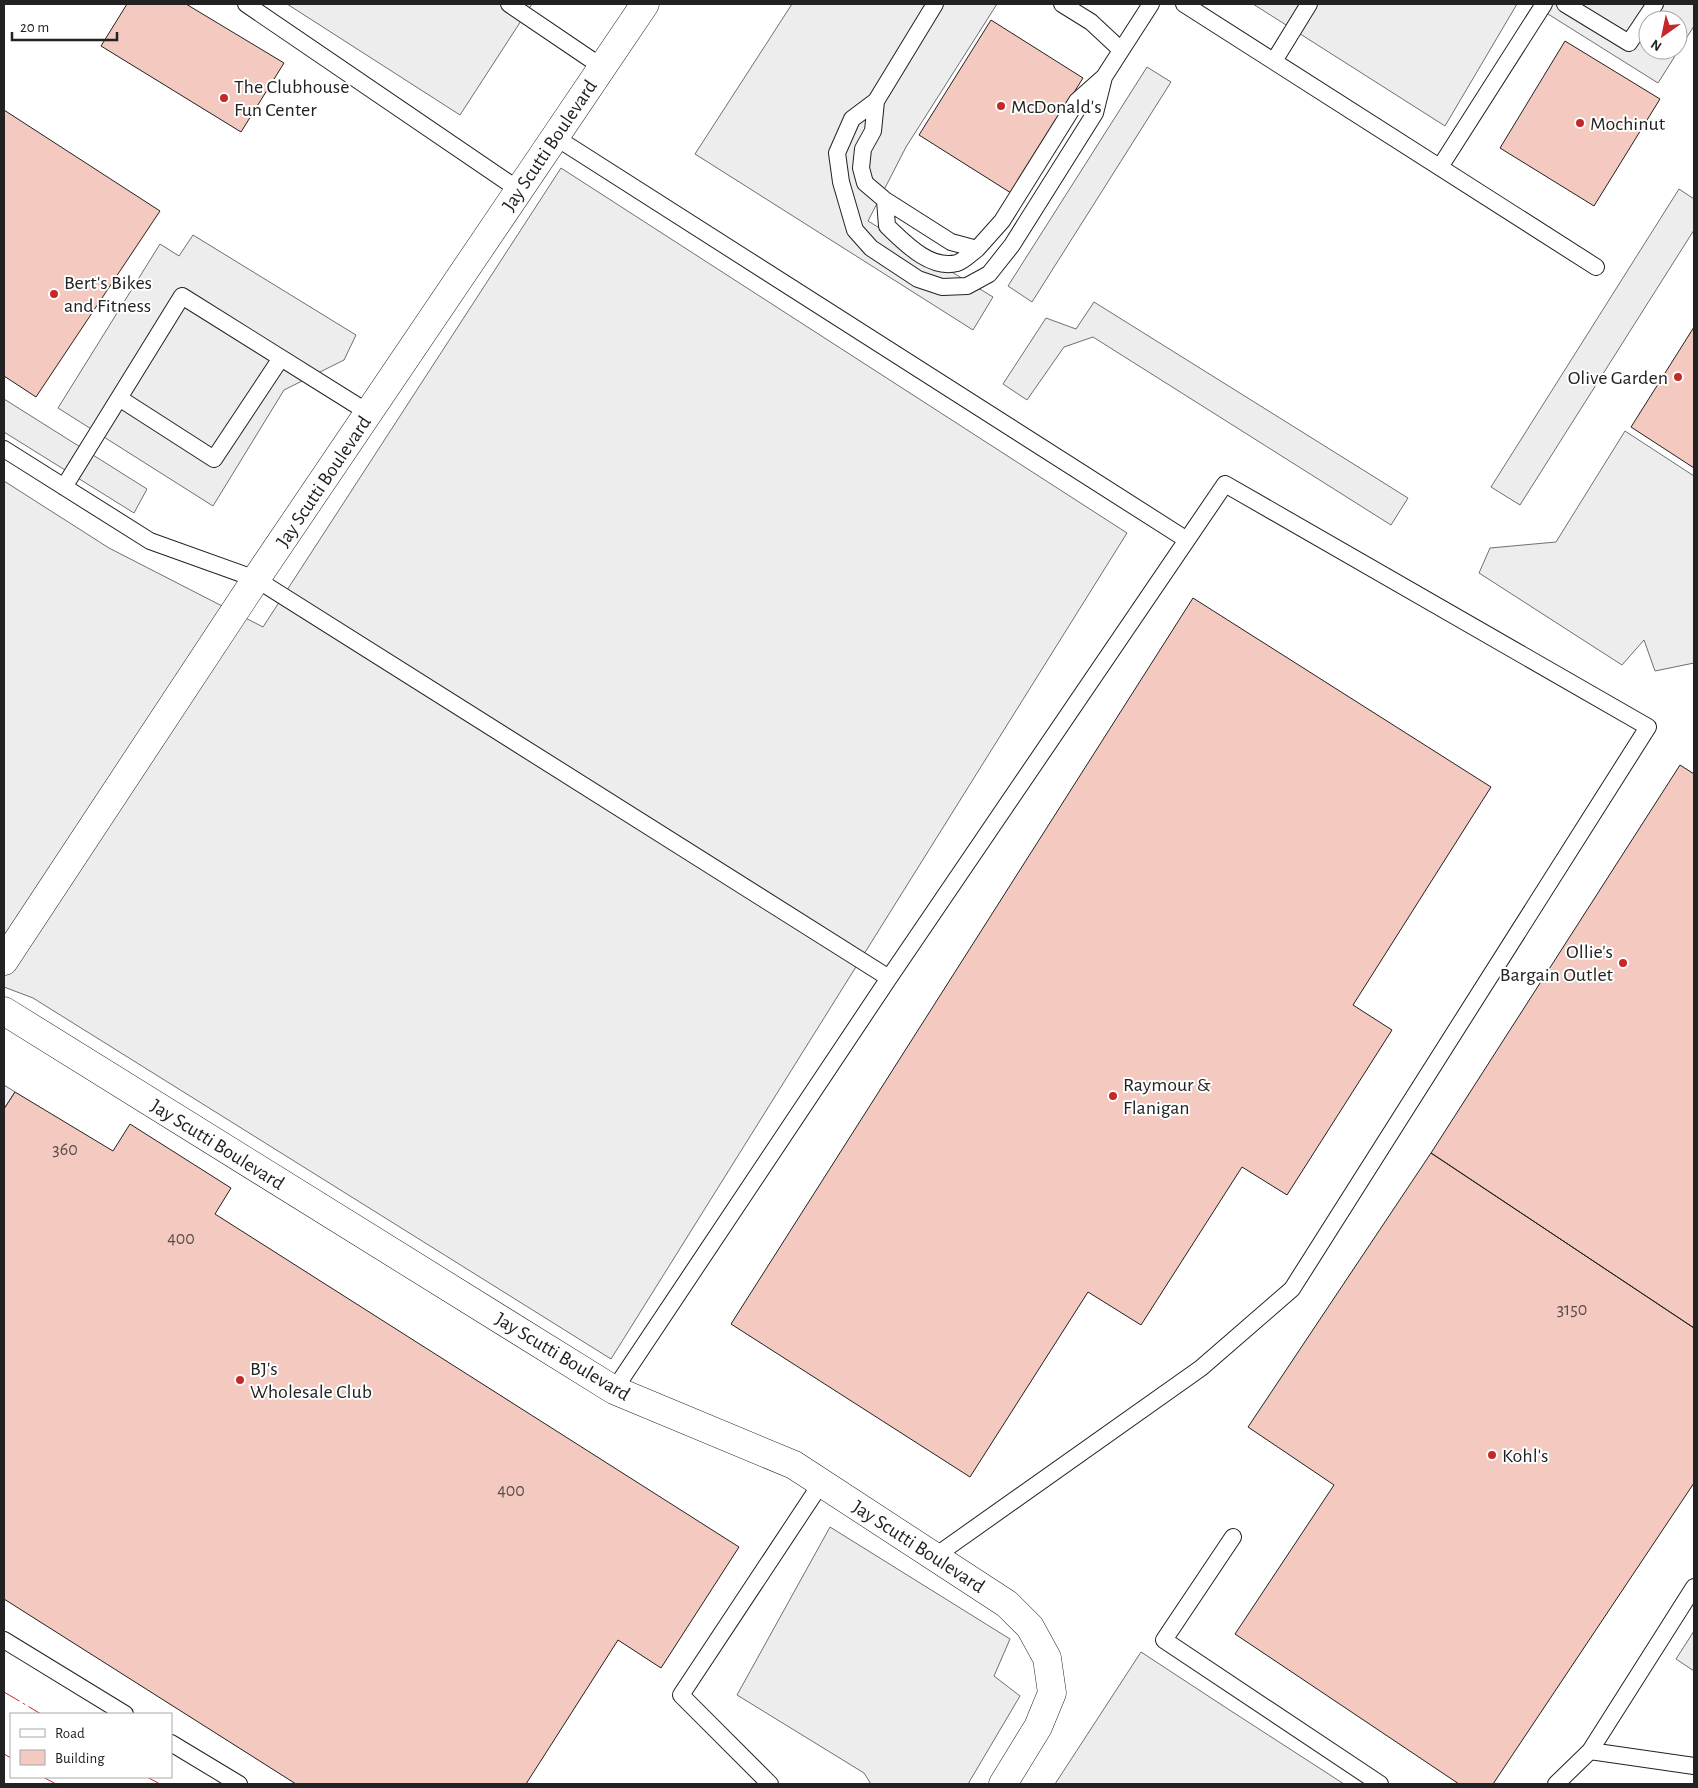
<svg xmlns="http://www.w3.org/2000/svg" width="1698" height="1788" font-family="'Alegreya Sans',sans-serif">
<rect width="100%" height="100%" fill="#fff"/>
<path fill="#eee" stroke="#6f6f6f" d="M4,1085L15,1092L4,1109Z"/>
<path fill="#ededed" stroke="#6f6f6f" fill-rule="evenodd" d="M287,4H532L460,115Z
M792,4H997L906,147L868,221L993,297L973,330L695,154Z
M1253,4H1517L1445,126Z
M1532,4H1694V26L1658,83ZM1648,20H1678V50H1648Z
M1147,67L1171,82L1032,302L1008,286Z
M561,168L1127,533L611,1359L33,998L4,987V481L109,548L263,627Z
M1679,189L1694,199V230L1520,505L1491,487Z
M193,235L356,335L344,360L284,390L213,506L58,408L160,244L179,256Z
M1094,302L1408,498L1391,525L1093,337L1064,347L1027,400L1003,384L1046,318L1076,329Z
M4,399L147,489L134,513L4,432Z
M1625,431L1694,476V663L1655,671L1644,640L1622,665L1479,573L1490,548L1556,542Z
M830,1527L1010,1639L994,1676L1020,1696L968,1784H871L864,1773L737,1695Z
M1694,1631V1671L1676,1659Z
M1141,1652L1228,1709L1344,1784H1055Z"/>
<path fill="#f3c9c0" stroke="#222" d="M127,4H186L284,63L241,132L101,46Z
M991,20L1083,78L1011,193L919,135Z
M1565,41L1660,99L1594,206L1500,148Z
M4,110L160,211L36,397L4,376Z
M1694,327V468L1631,427Z
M1193,598L1491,787L1353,1005L1392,1030L1287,1195L1242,1167L1141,1325L1088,1292L970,1477L731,1324Z
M1680,765L1694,774V1328L1431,1153Z
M15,1092L113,1151L130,1124L231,1188L215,1214L739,1547L661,1668L618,1640L526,1784H296L4,1599V1109Z
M1431,1153L1694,1328V1483L1493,1784H1459L1235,1634L1334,1485L1248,1427Z"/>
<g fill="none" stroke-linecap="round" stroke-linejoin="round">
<g stroke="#222" stroke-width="18">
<path id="service" d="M246,4L519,190
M509,4L602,67
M935,4L876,101L852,119L837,153L841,182L855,230L871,248L918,279L942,287L967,286L989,274L1012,245L1095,113L1104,77L1151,4
M1062,4L1091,22L1121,50
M1184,4L1596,267
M1565,4L1629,43L1655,4
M1274,61L1309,4
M876,101L873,131L863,149L861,168L865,183L885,200L951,242L977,249L1002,221L1077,101L1104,77
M555,137L1187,540
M1440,167L1544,4
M885,200L887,226C905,243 930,270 957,263C964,261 971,253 977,249
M119,398L214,459L281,358
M4,449L150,541L256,579L889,978
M64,487L182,296L369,413
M614,1390L889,978L1225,484L1648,727L1292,1289L1201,1368L934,1557
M1233,1537L1164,1640L1380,1784
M4,1640L125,1714
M171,1743L239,1784
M1590,1751L1694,1587
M770,1784L681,1695L822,1482
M1556,1784L1590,1751L1694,1766"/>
</g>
<g stroke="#222" stroke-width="29">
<path id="minor" d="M4,961L256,579L645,4
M4,1011L614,1390L794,1465L1007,1604L1030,1627L1047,1658L1052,1693L1038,1727L1003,1784"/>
</g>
<use href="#service" stroke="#fff" stroke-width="16"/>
<use href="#minor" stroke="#fff" stroke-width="28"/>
<path stroke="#c62828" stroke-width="1" stroke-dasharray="18 4 2.5 4" stroke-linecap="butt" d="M4,1692L41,1714
M4,1754L11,1758
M43,1777L56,1784
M147,1777L160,1784"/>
</g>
<g fill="#c62828" stroke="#fff" stroke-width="2">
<circle cx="224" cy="98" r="5"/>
<circle cx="1001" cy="106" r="5"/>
<circle cx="1580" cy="123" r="5"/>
<circle cx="54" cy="294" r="5"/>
<circle cx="1678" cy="377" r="5"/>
<circle cx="1623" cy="963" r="5"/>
<circle cx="1113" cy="1096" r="5"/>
<circle cx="240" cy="1380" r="5"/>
<circle cx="1492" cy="1455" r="5"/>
</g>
<g text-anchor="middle" stroke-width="4" stroke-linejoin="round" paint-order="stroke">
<g font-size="18" fill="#564c4a">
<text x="65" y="1155">360</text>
<text x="181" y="1244">400</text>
<text x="1572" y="1315">3150</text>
<text x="511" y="1496">400</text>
</g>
<g font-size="20" fill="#222" stroke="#fff" text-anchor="start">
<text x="234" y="93">The Clubhouse<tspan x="234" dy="23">Fun Center</tspan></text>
<text x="1011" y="113">McDonald's</text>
<text x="1590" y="130">Mochinut</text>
<text x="64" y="289">Bert's Bikes<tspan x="64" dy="23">and Fitness</tspan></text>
<text x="1668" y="384" text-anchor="end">Olive Garden</text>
<text x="1613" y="958" text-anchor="end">Ollie's<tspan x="1613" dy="23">Bargain Outlet</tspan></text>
<text x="1123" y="1091">Raymour &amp;<tspan x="1123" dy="23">Flanigan</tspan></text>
<text x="250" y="1375">BJ's<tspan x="250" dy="23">Wholesale Club</tspan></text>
<text x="1502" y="1462">Kohl's</text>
</g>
<g font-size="20" fill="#222" stroke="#fff">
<text transform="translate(549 145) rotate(-56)" y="7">Jay Scutti Boulevard</text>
<text transform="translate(323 481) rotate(-56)" y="7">Jay Scutti Boulevard</text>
<text transform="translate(218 1144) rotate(32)" y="7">Jay Scutti Boulevard</text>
<text transform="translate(563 1356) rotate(31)" y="7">Jay Scutti Boulevard</text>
<text transform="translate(919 1546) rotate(33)" y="7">Jay Scutti Boulevard</text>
</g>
</g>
<rect width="1698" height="1788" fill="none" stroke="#222222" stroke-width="10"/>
<rect x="10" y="1713" width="162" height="65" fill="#ffffff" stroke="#a7a7a7"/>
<rect x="20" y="1729" width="25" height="8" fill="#ffffff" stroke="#a7a7a7"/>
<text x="55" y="1738" font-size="15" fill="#222222">Road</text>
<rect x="20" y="1750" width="25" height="15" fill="#f3c9c0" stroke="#a7a7a7"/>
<text x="55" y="1763" font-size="15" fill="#222222">Building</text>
<g transform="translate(1663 35) rotate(213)"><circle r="24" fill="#ffffff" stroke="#a7a7a7"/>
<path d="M0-4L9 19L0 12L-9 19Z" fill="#c62828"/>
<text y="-8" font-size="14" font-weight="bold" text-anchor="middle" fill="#222222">N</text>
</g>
<path d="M12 32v8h105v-8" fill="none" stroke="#222222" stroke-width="2.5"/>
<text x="20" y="32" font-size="15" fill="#222222" stroke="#ffffff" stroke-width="4" paint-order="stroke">20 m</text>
</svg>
